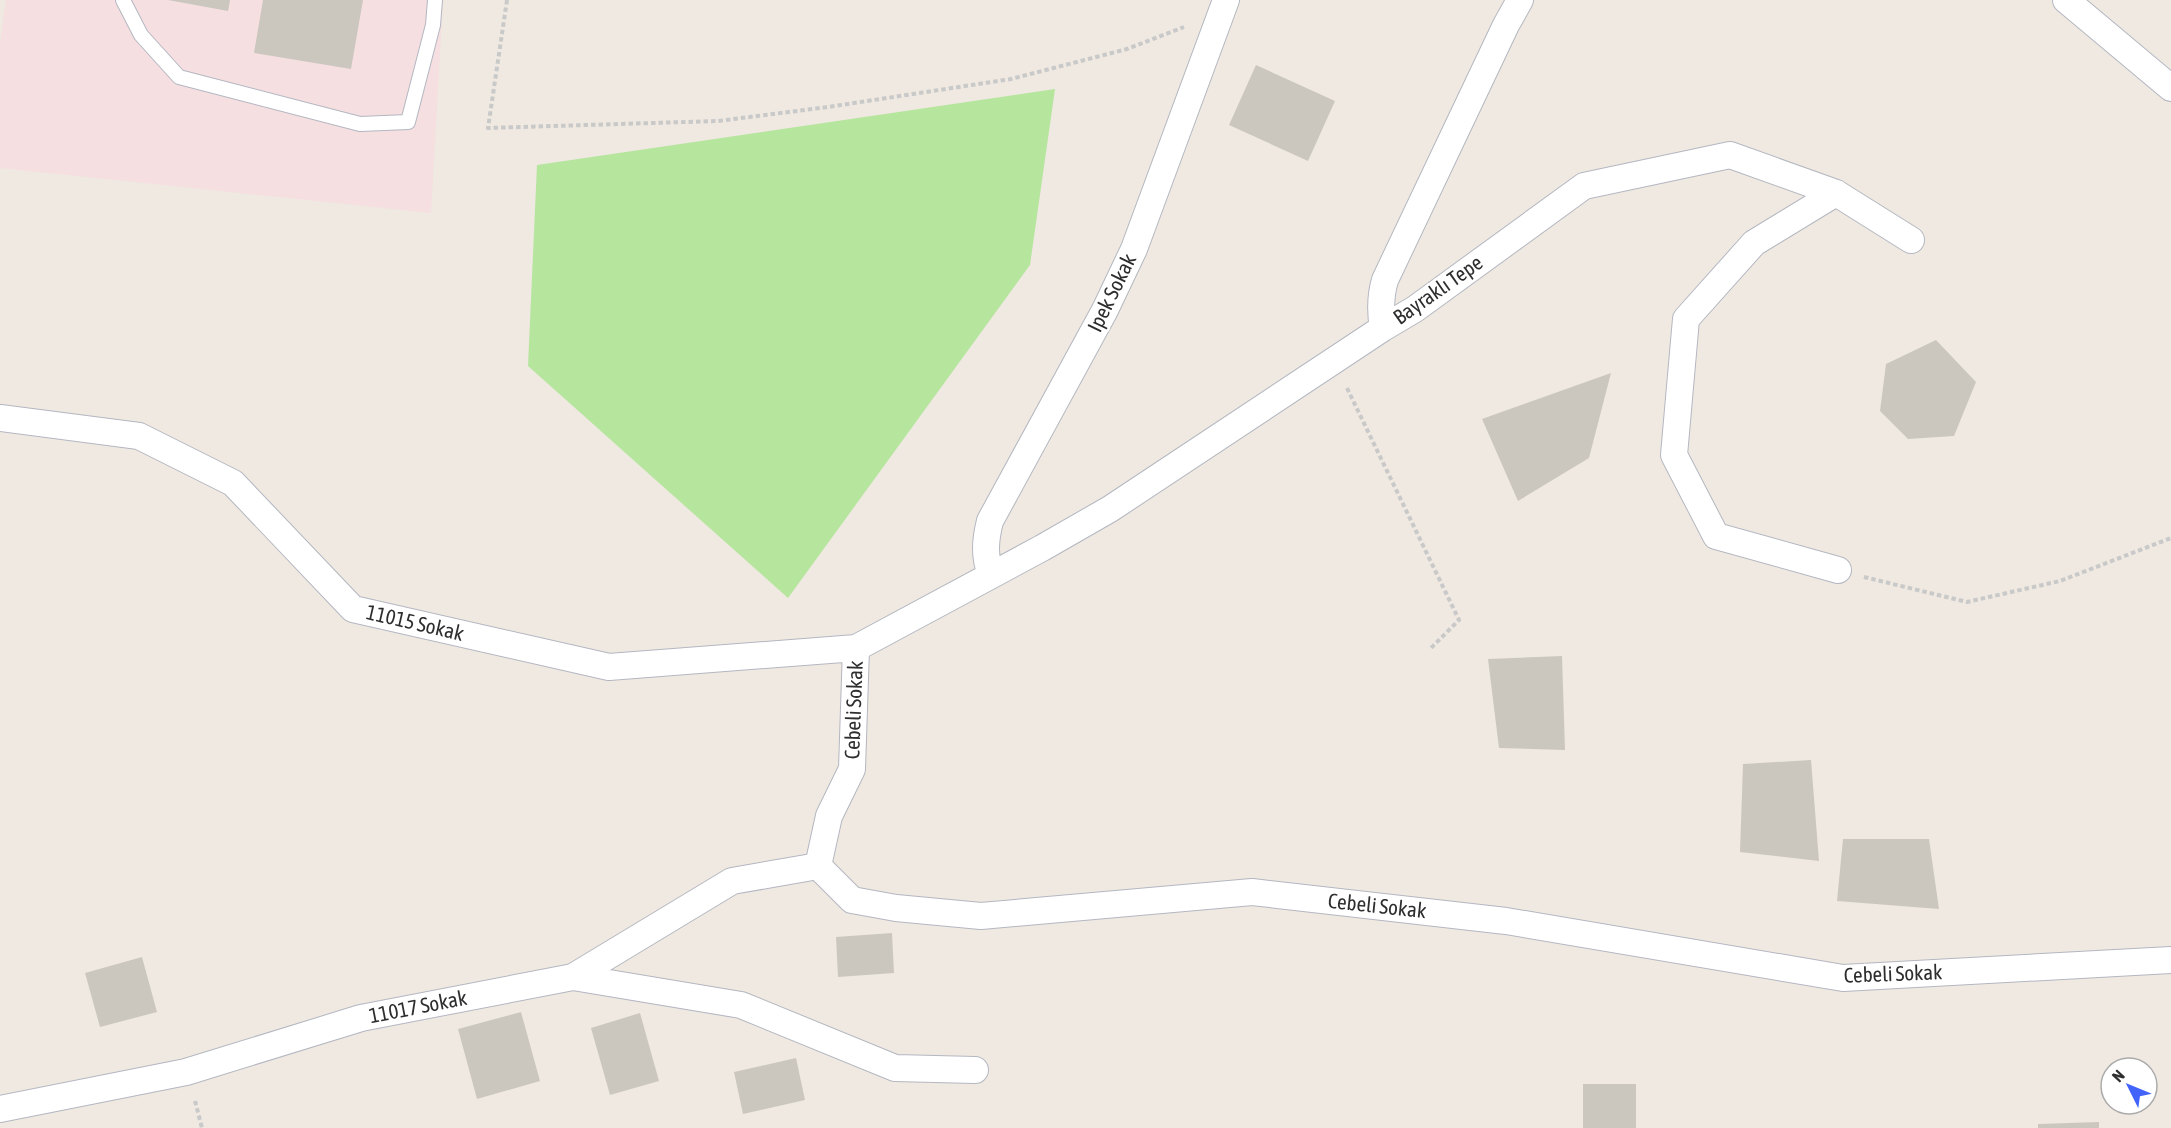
<svg xmlns="http://www.w3.org/2000/svg" width="2171" height="1128" font-family="'Asap Condensed',sans-serif">
<rect width="100%" height="100%" fill="#efe9e1"/>
<path fill="#f5dfe0" d="M6,0H443L431,213L0,168V42Z"/>
<path fill="#b6e59e" d="M1055,89L1030,265L788,598L528,366L537,165Z"/>
<path fill="#cbc7bf" d="M168,0H230L228,11Z
M263,0H363L351,69L254,53Z
M1256,65L1335,101L1308,161L1229,125Z
M1936,340L1976,382L1954,436L1908,439L1880,411L1886,364Z
M1611,373L1589,458L1518,501L1482,419Z
M1562,656L1565,750L1499,748L1488,659Z
M1811,760L1819,861L1740,852L1743,764Z
M1843,839H1929L1939,909L1837,901Z
M892,933L894,973L838,977L836,937Z
M142,957L157,1012L100,1027L85,973Z
M521,1012L540,1081L477,1099L458,1029Z
M640,1013L659,1081L610,1095L591,1028Z
M796,1058L805,1100L743,1114L734,1072Z
M1583,1084H1636V1128H1583Z
M2099,1122V1128H2038V1124Z"/>
<g fill="none" stroke-linecap="round" stroke-linejoin="round">
<g stroke="#b4b7c1" stroke-width="16">
<path id="lane" d="M123,0L141,35L179,77L360,124L408,122L433,25L435,0"/>
</g>
<g stroke="#b4b7c1" stroke-width="28">
<path id="street" d="M2066,0L2171,88
M1836,193L1754,243L1686,319L1674,455L1716,536L1838,570
M1383,328C1380,311 1380,297 1385,280L1506,25L1520,0
M0,418L139,436L233,483L353,609L609,667L856,648L1042,548L1110,509L1383,328L1415,309L1584,186L1730,155L1836,193L1911,240
M991,575C984,556 985,541 990,521L1105,310L1134,249L1226,0
M856,648L852,769L829,816L818,866L852,900L896,908L981,916L1252,892L1506,921L1843,978L2171,960
M573,977L741,1005L895,1068L975,1070
M0,1109L186,1072L361,1018L573,977L732,881L818,866"/>
</g>
<path stroke="#c9c9c9" stroke-width="4" stroke-dasharray="4.5 3" stroke-linecap="butt" d="M507,0L488,128L718,121L828,107L1011,79L1127,49L1184,27
M1347,388L1459,620L1430,649
M1864,577L1967,602L2060,581L2171,538
M195,1101L202,1128"/>
<use href="#lane" stroke="#fff" stroke-width="14"/>
<use href="#street" stroke="#fff" stroke-width="26"/>
</g>
<g text-anchor="middle" stroke-width="5" stroke-linejoin="round" paint-order="stroke">
<g font-size="21" fill="#2e2e2e" stroke="#fff">
<text transform="translate(1438 290) rotate(-35)" y="7">Bayraklı Tepe</text>
<text transform="translate(1112 293) rotate(-64)" y="7">Ipek Sokak</text>
<text transform="translate(415 623) rotate(13)" y="7">11015 Sokak</text>
<text transform="translate(854 710) rotate(-88)" y="7">Cebeli Sokak</text>
<text transform="translate(1377 906) rotate(6)" y="7">Cebeli Sokak</text>
<text transform="translate(1893 974) rotate(-2)" y="7">Cebeli Sokak</text>
<text transform="translate(418 1007) rotate(-11)" y="7">11017 Sokak</text>
</g>
</g>
<g transform="translate(2129 1086) rotate(313)"><circle r="28" fill="#ffffff" stroke="#ababab" stroke-width="1.5"/>
<path d="M0-4.5L10 22L0 15L-10 22Z" fill="#4264fb"/>
<text y="-9" font-size="16" font-weight="bold" text-anchor="middle" fill="#2e2e2e">N</text>
</g>
</svg>
